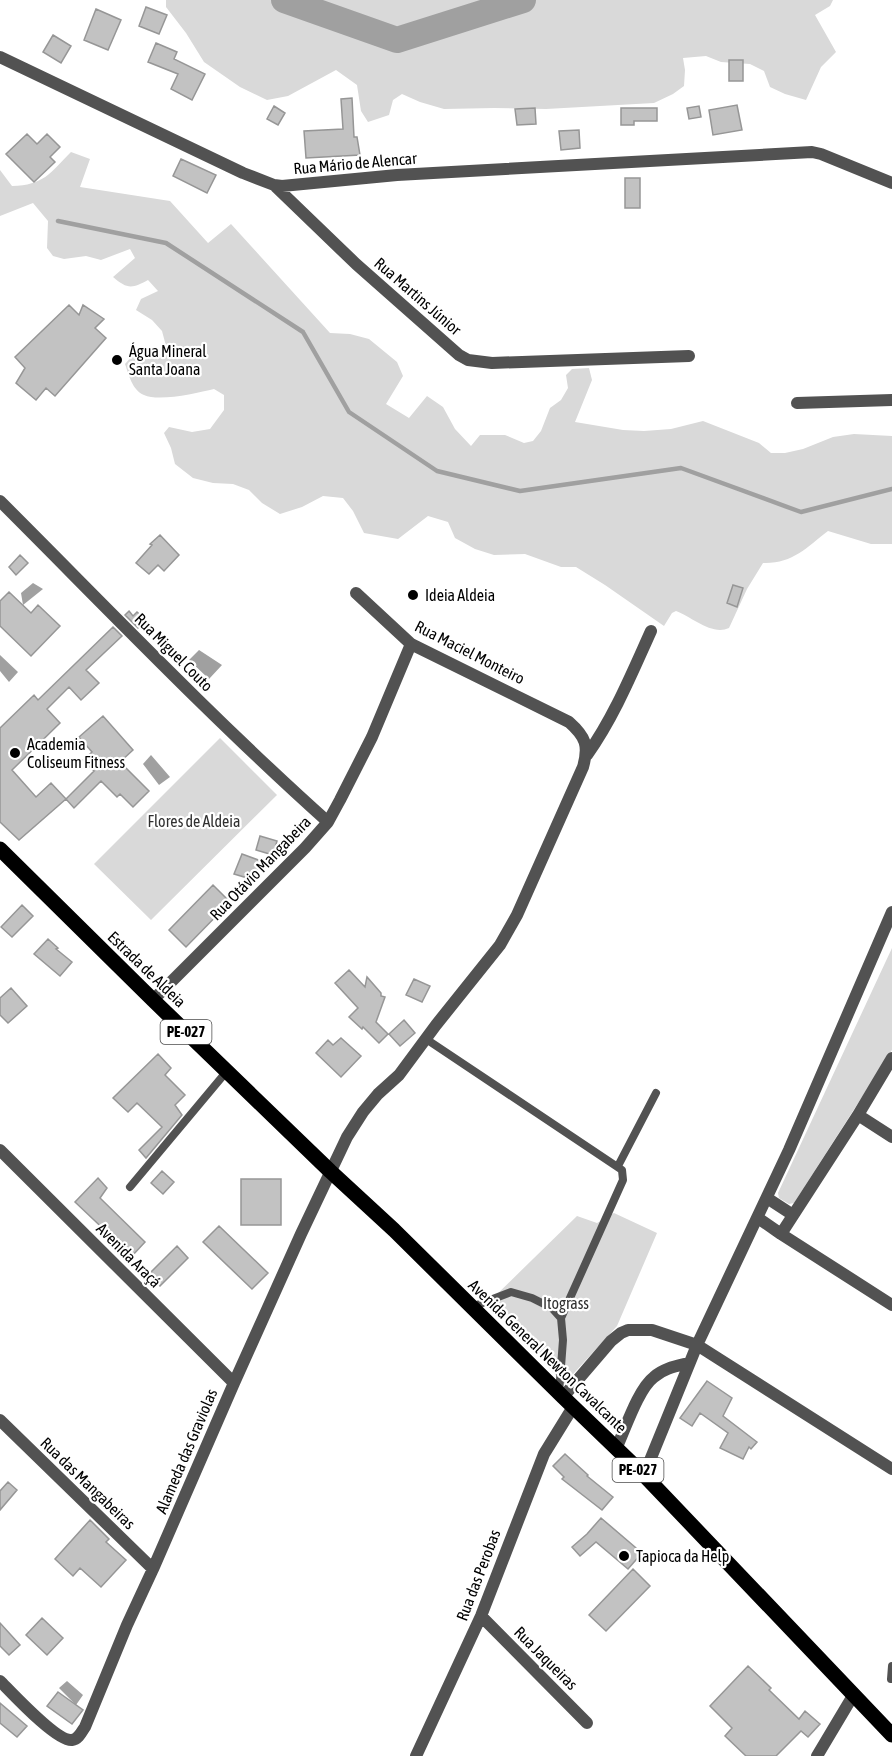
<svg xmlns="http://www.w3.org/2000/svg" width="892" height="1756" font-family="'Asap Condensed',sans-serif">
<rect width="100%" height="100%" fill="#fff"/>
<path fill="#d9d9d9" d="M166,0H833L830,6L815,15L836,52L821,67L806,100L785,94L770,87L764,71L750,64L721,62L706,56L683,58L685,70L684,86L673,94L654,103L546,109L494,108L444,109L420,102L402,94L393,100L389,115L368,122L361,111L357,85L336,70L288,96L267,100L240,87L204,62L186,33L166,7Z
M71,152L90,159L80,187L170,201L208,243L231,224L330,333L350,334L369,339L397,362L403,376L386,404L409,418L427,396L443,407L455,429L471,446L480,435H505L524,443L533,441L541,431L550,408L561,400L568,388L566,375L572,369L589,368L592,380L575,422L623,430L644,431L671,429L703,421L759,443L771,453H785L803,449L833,437L854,434L892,436V544H871L828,531C806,548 792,564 763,563L747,589L729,628C712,636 692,617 676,611L672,613L664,626L605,585L576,567H561L525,554L494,555L475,549L455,538L448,522L428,516L398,539L364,533L353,511L343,498L323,496L302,507L280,514L262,503L249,490L233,484L213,483L193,478L175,464L171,448L164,433L169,427L192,432L210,429L224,410V395L214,389C197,393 159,402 144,395C132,390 129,375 125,364L132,356L146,359L158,358L166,346L162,331L152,320L136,310L141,299L158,291L148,280C132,289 127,289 113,277L135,258L130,249L101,260L86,256L64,259L53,256L47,248L48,221L33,203L0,216V170L12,186C44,185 49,174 71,152Z
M220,738L277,795L151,920L94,864Z
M892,948V1050L794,1203L789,1204L779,1198L778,1193Z
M614,1213L657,1233L617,1326L564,1384L489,1302L577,1216L597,1223Z"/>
<path fill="#a0a0a0" d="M33,583L43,589L23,605L21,593Z
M199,650L222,665L209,679L189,660Z
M0,655L18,672L9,682L0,671Z
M151,755L170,777L159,785L143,764Z
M67,1681L83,1695L76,1705L59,1688Z"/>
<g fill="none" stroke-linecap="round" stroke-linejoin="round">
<path stroke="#a0a0a0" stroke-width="4.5" d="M58,221L166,243L303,332L349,412L437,471L520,491L681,468L801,512L892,489"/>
<path stroke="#a0a0a0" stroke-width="26" d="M284,0L397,40L523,0"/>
</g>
<path fill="#c2c2c2" stroke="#969696" stroke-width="1.5" d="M146,7L167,15L159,34L139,26Z
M96,9L121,20L108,50L84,40Z
M53,35L71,46L61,63L43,52Z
M156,43L177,52L174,59L205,74L192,100L171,89L178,74L148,62Z
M729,60H743V81H729Z
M352,98L354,137H357L360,155L306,158L304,131L343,129L341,99Z
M737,105L742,130L713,135L709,110Z
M274,106L285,113L278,125L267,119Z
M699,106L701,117L689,119L687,108Z
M535,108L536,124L517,125L515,109Z
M621,108H657V121H634V125H621Z
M579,130L580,148L561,150L559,131Z
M27,134L37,144L47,134L60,147L50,157L55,162L34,182L6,154Z
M181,159L216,175L207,193L173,176Z
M625,178H640V208H625Z
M69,305L79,315L83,305L104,319L95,328L106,338L55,396L46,388L36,400L16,383L25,368L15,357Z
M160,535L179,555L164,571L158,565L149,574L136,563L152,545L150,544Z
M20,555L28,563L16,575L9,567Z
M733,585L743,588L737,607L727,603Z
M9,592L31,613L38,605L60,626L31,656L0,626V601Z
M129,611L133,616L137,612L146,620L138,628L125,615Z
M113,627L122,636L86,670L99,683L81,700L69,687L47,709L60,723L12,770L36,797L51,783L66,799L94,771L83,760L92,752L79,737L103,716L133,750L120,762L149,791L133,807L120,794L117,797L101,781L74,808L66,799L19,840L0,822V728L34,695L38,700Z
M260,836L277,841L273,855L256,850Z
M242,854L261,861L254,880L234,874Z
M213,885L230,902L186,947L169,930Z
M22,905L33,916L12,937L1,927Z
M48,939L58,948L56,949L72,962L60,976L34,954Z
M349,970L365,987L367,977L381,993V996L385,997L376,1022L388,1034L379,1043L363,1027L362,1029L349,1017L358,1008L335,983Z
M414,979L430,986L422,1002L406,995Z
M11,988L27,1006L8,1023L0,1015V998Z
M404,1020L415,1033L400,1046L389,1034Z
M341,1038L361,1056L341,1077L316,1053L328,1040L333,1045Z
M158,1054L171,1068L165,1075L185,1095L175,1105L182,1115L146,1158L139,1150L162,1127L137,1103L128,1112L113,1098Z
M162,1171L174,1182L163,1194L151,1183Z
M98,1178L107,1188L100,1198L145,1242L132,1256L75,1202Z
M241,1179H281V1225H241Z
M219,1226L268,1273L252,1289L203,1242Z
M177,1246L188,1258L160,1286L148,1275Z
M707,1381L732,1398L723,1416L757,1442L751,1449L749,1447L743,1459L720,1448L728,1433L700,1413L692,1426L680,1418Z
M565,1454L588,1475L587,1476L613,1497L602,1510L562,1479L564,1477L553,1466Z
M8,1482L17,1490L0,1510V1491Z
M601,1518L642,1553L628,1569L596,1542L580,1556L572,1547L587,1534Z
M90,1520L109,1539L106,1542L126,1560L101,1587L80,1568L73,1576L55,1559Z
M633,1569L650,1586L606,1631L589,1615Z
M42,1618L63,1638L47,1655L26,1635Z
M0,1623L20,1645L9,1655L0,1646Z
M748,1666L771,1688L769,1690L799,1719L805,1711L820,1724L808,1737L801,1731L776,1756H746L725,1736L732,1728L710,1706Z
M58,1692L83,1710L72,1724L47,1706Z
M0,1703L27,1726L17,1737L0,1723Z"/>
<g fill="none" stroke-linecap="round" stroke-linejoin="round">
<path stroke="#525252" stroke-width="8" d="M426,1039L622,1170L623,1180L561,1318L563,1340L559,1393
M618,1166L656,1093
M130,1187L227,1071
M472,1307L511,1292L532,1298L552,1308L561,1318
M891,1679L892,1666"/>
<path stroke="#525252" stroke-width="12" d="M0,57L243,173L274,185L282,186L397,175L812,152L821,154L892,183
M274,185L356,264L459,355L468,360L492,363L689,356
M797,403L892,400
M0,501C108,609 214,720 328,822
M587,755C614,717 632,673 651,631
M153,1000L305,848L328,822L340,800L372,737L411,644
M858,1115L892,1137
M0,1150L234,1383
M767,1198L793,1215
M758,1218L781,1234L892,1305
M781,1234L858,1115L892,1058
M563,1397L611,1341L621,1333L628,1330H652L697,1345L892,1469
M0,1420L153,1569
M616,1449C625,1430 638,1389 654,1377C664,1368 677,1366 689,1363
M644,1475L697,1345L789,1150L892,912
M481,1616L587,1723
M0,1681C12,1693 57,1742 72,1740C79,1739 82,1731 85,1727L127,1625L153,1569L234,1383L301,1234L347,1137L363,1112L378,1094L399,1075L436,1025L500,945L517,915L583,767C589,746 586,737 569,722L411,644L356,593
M416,1756L481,1616L544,1454L573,1407
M817,1756L854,1694"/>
<path stroke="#000" stroke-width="15" d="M0,849L153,1000L330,1171L394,1230L563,1397L644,1475L892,1735"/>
</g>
<g fill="#000" stroke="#fff" stroke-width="2">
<circle cx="117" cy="360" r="6"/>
<circle cx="413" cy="595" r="6"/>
<circle cx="15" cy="753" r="6"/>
<circle cx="624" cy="1556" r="6"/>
</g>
<g text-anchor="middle" stroke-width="4.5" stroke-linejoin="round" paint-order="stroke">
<g fill="#fff" stroke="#4c4c4c" stroke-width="1.5">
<rect x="160.5" y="1020" width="51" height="24" rx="4.5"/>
<rect x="612.5" y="1458" width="51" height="24" rx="4.5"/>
</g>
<g font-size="15" font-weight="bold" fill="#000">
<text x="186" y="1037">PE-027</text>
<text x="638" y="1475">PE-027</text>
</g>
<g font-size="16" fill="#000" stroke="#fff">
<text transform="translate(355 163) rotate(-5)" y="6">Rua Mário de Alencar</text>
<text transform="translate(418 296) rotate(41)" y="6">Rua Martins Júnior</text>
<text transform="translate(174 652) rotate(45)" y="6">Rua Miguel Couto</text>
<text transform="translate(470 652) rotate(27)" y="6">Rua Maciel Monteiro</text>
<text transform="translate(260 868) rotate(-46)" y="6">Rua Otávio Mangabeira</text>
<text transform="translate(147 969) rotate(44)" y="6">Estrada de Aldeia</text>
<text transform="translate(129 1255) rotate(45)" y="6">Avenida Araçá</text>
<text transform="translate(548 1356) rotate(44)" y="6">Avenida General Newton Cavalcante</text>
<text transform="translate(186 1451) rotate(-67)" y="6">Alameda das Graviolas</text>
<text transform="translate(88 1483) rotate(44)" y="6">Rua das Mangabeiras</text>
<text transform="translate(478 1575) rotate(-69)" y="6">Rua das Perobas</text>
<text transform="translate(546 1658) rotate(45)" y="6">Rua Jaqueiras</text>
</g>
<g font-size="16" fill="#000" stroke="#fff" text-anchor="start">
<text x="129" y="357">Água Mineral<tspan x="129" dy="18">Santa Joana</tspan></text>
<text x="425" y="601">Ideia Aldeia</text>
<text x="27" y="750">Academia<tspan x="27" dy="18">Coliseum Fitness</tspan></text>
<text x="636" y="1562">Tapioca da Help</text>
</g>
<g font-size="16" fill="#303030" stroke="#fff">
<text x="194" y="827">Flores de Aldeia</text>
<text x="566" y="1309">Itograss</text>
</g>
</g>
</svg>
